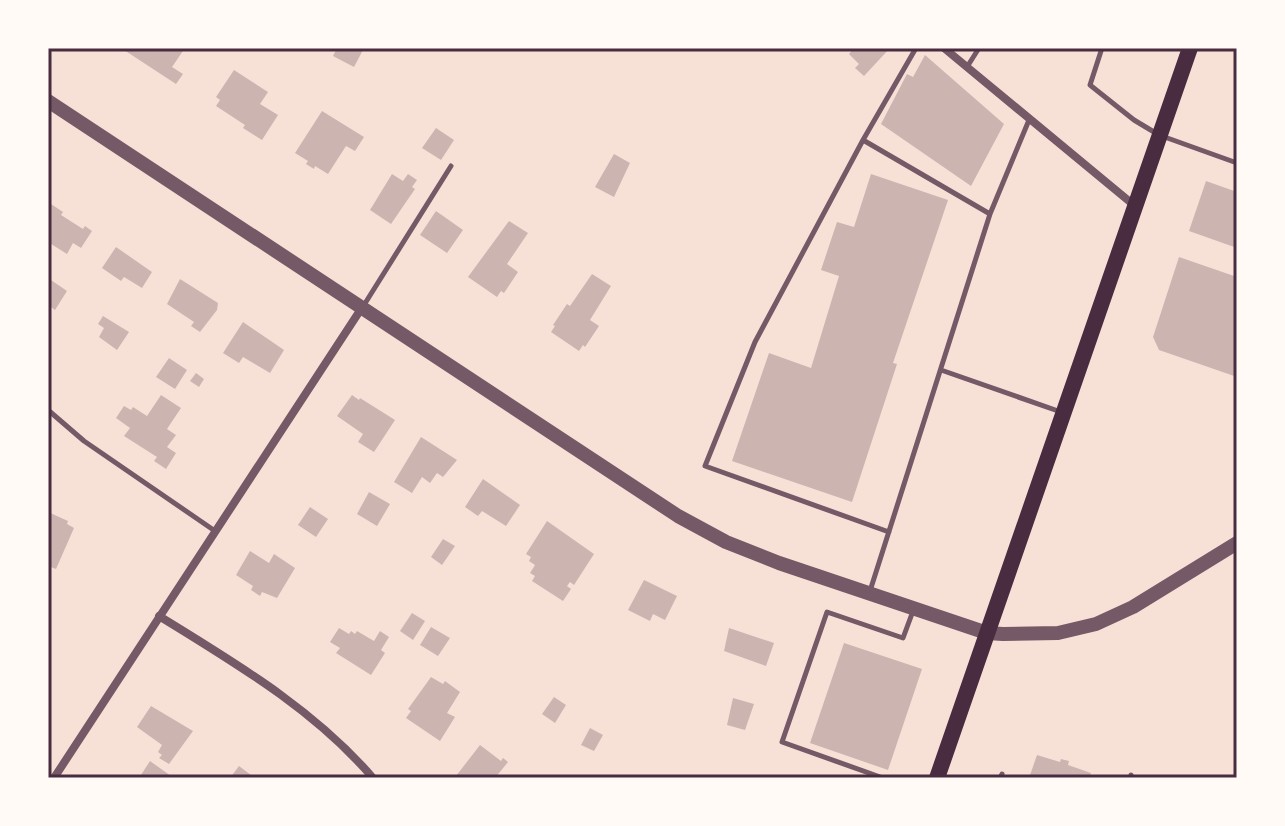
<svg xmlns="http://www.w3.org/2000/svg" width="1285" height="826" font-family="'Roboto Serif',serif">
<rect width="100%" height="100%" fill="#f7e1d7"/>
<path fill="#ccb4b1" d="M126,48H185L172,67L183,74L176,84L124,50Z
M337,48H364L354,67L333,56Z
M854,48H890L864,76L855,68L859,64L849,54Z
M925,55L1004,124L971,186L881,124L907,74L913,77Z
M234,70L268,92L260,104L278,115L262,140L243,128L245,125L216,106L220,100L216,97Z
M322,111L364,137L355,151L346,146L328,174L315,166L314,169L306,164L308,161L295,153Z
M436,128L454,140L441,160L422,148Z
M614,154L630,163L614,197L595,187Z
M392,174L403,181L408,174L417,180L412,187L415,189L391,224L370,210Z
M871,174L948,200L893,363L897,364L852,502L732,461L769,353L811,368L839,276L821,270L837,222L854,227Z
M1206,181L1237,192V248L1189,231Z
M48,202L63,212L61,215L83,229L85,226L92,231L81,248L73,243L67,254L48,242Z
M436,211L463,230L447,253L420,235Z
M509,221L528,233L507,264L518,272L504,293L501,291L497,297L468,277Z
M116,247L152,272L142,288L124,277L121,281L102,268Z
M1179,257L1237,277V377L1159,350L1153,337Z
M592,274L611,286L590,320L599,326L585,347L583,345L579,351L551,332L555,326L553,325L567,304L570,306Z
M48,278L67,291L55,310L48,305Z
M180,279L218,303L217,310L200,332L191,326L194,322L167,304Z
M103,316L129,332L117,350L99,337L104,328L98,324Z
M243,322L284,350L270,373L243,357L239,363L223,353Z
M169,358L187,370L175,389L156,377Z
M196,373L204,379L199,387L190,381Z
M161,395L181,408L167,429L176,435L167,447L176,453L166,469L154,461L157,457L124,436L130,428L116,418L124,406L131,410L133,407L147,416Z
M352,395L359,400L360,398L395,420L374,452L358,442L363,434L337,416Z
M421,437L457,460L443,477L437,473L430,483L422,477L412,493L394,482Z
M483,479L520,505L506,526L482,511L478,516L465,507Z
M369,492L390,504L377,526L357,514Z
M310,507L328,519L316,537L298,525Z
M48,512L68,521L67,524L74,528L56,569L48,566Z
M547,521L594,554L574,585L570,582L567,586L571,589L563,601L532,581L535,576L530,573L535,565L529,561L531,557L526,554Z
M443,539L455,546L442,565L431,557Z
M250,551L269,563L274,554L295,568L277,598L262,592L260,596L251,590L253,586L236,575Z
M644,580L677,596L665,620L653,614L650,621L628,610Z
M412,613L425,621L413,640L400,631Z
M431,627L450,638L438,656L420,645Z
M339,628L349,634L351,631L355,634L357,631L374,641L380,631L389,637L381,650L385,653L371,675L336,653L340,648L330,642Z
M729,628L774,643L766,666L724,651Z
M844,643L922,669L888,770L810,743Z
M431,677L443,684L445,681L460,692L447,713L455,717L440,741L406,718L411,711L408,709Z
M554,697L566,705L555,723L542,714Z
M733,698L754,704L745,730L727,725Z
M151,706L193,731L169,764L159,758L162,755L158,752L162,745L137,727Z
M590,728L603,735L594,751L581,745Z
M480,745L501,761L503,758L508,762L495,778H459L456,776Z
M1037,755L1060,762L1061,759L1069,761L1068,765L1091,773L1089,778H1029Z
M150,761L171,776L169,778H139Z
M239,766L251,775L258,778H230Z"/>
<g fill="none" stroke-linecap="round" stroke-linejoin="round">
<path stroke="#755966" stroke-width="5" d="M1102,48L1090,85L1134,120L1159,135L1237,163
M967,67L979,48
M863,140L916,48
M364,305L451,166
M941,370L1061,412
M48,410L84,441L215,531
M889,532L705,466L755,342L863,140L990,214
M870,591L990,214L1029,120
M883,778L782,742L827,612L903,638L913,611
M1000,778L1002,774
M1131,778V775"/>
<path stroke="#755966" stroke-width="8" d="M944,48L1135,206
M159,616C235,663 314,709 373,778
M54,778L361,309"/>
<path stroke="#755966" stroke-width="14" d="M48,101L678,516L726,542L779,563L987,633L1003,634L1058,633L1096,624L1133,607L1237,543"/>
<path stroke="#4a2c40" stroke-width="16" d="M937,778L1190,48"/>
</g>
<rect width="1285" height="826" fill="none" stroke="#fffaf5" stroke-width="100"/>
<rect x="50" y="50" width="1185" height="726" fill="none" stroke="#4a2c40" stroke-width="3"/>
</svg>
